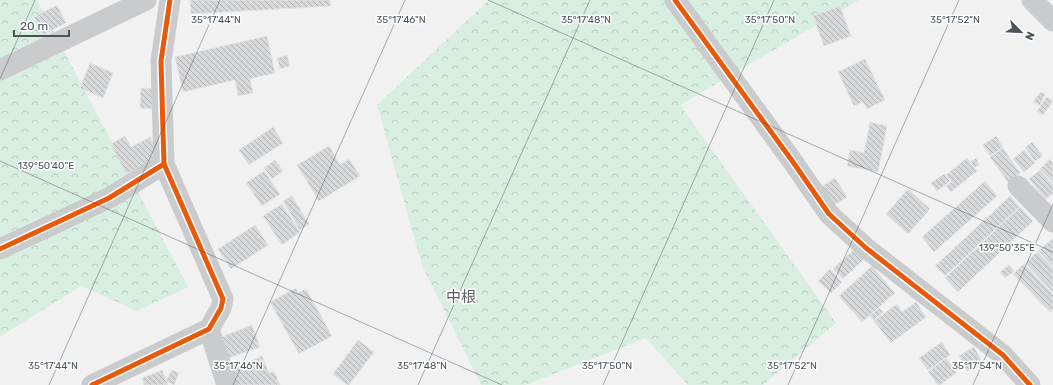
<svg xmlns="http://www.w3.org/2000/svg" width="1053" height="385" font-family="Rubik,'Noto Sans JP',sans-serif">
<defs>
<pattern id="forest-crowns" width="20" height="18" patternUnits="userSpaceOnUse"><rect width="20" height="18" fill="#d8eee1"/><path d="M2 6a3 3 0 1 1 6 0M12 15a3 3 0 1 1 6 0" fill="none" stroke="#bbcec3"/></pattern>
<pattern id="building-back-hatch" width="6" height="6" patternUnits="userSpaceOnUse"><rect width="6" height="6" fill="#d7d8da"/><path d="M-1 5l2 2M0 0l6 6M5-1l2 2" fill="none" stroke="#b0b2b4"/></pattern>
</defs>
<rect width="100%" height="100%" fill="#f1f1f1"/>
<path fill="url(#forest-crowns)" d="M0,0H37L188,287L137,311L81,286L0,337Z
M489,0H859L680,105L836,323L763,385H688L646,338L525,385H481L422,265L377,105Z"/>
<path fill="url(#building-back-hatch)" stroke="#e3e3e4" d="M190,0H330L331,6L191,14Z
M57,5L66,23L43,35L34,17Z
M840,6L851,36L824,46L813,16Z
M267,36L275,73L250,79L253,93L238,96L235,80L183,92L175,57Z
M287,55L290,66L280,69L277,58Z
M865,59L885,100L867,109L863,102L854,106L838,72Z
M90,63L113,73L103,98L80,88Z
M141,88L157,89L156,109L140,108Z
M1041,92L1045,94L1040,105L1033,102Z
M1047,97L1053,101L1043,115L1037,111Z
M870,122L887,126L878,172L847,166L850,150L864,153Z
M273,127L283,143L249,165L239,150Z
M125,136L131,147L150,137L160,157L126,174L111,144Z
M996,136L1003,147L990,156L983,145Z
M1032,142L1043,156L1035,161L1025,148Z
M329,146L340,165L349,159L360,176L319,201L297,165Z
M1003,148L1020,173L1008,182L990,157Z
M1024,150L1035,163L1024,172L1013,159Z
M967,158L977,171L951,192L946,186L952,182L946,175Z
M976,158L979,165L974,168L971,161Z
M1050,159L1053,163V183L1040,169Z
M275,160L283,171L272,179L264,168Z
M1040,170L1053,185V193L1046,199L1029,179Z
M264,171L280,194L262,206L246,183Z
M944,174L950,181L937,191L931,183Z
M835,178L847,197L829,208L818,189Z
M985,181L997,196L934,252L922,237Z
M908,189L930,209L908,234L886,214Z
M292,196L309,224L300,230L283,201Z
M1010,196L1019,207L945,276L935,266Z
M282,204L300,232L282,245L263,216Z
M1020,207L1033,221L958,292L945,278Z
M255,225L268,245L231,269L218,249Z
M1052,239L1053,240V267L1038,251Z
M859,245L869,255L843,279L833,269Z
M1037,252L1053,268V292L1025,263Z
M1024,264L1053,294V309L1050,312L1013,274Z
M1009,265L1014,271L1005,278L1000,272Z
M872,266L895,293L862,322L839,296Z
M830,269L842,282L831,293L818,281Z
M296,288L298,293L306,289L332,336L299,354L270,302Z
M916,302L926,317L891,343L874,321L897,304L902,312Z
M879,308L883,312L874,320L870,316Z
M252,325L260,347L229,358L222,337Z
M358,340L374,352L349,385H347L333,374Z
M942,342L950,355L928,370L919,358Z
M974,347L982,362L967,371L959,356Z
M262,356L269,373L274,371L280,385H231L226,372Z
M946,358L957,372L940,385H938L928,372Z
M162,370L168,385H144L142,378Z
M172,370L179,373L174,385L166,381Z"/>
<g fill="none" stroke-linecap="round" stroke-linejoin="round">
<path stroke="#c9cbcc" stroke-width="21" d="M675,0L793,162L829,214L866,248L1003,355L1030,385
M1032,0L1053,21
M0,70L146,0
M1018,186L1053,222
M0,249L109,198L164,164
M209,329L227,385
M92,385L209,329L221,308L223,299L164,164L161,61L170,0"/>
<g stroke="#fff" stroke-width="8">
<path id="cycleway" d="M675,0L793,162L829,214L866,248L1003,355L1030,385
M0,249L109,198L164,164
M92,385L209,329L221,308L223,299L164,164L161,61L170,0"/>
</g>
<use href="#cycleway" stroke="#e8590c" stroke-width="5"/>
</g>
<path fill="none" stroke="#4a535c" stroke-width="1" stroke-opacity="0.45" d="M488,0L1053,252M0,79L35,0M0,161L502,385M49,385L220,0M233,385L405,0M418,385L590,0M603,385L774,0M788,385L959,0M973,385L1053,204"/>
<g text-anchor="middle" stroke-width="3" stroke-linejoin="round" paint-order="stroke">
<g font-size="15" fill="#5d6064" stroke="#fff">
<text x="461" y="302">中根</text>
</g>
</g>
<g font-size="10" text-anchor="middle" fill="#4a535c" stroke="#fff" stroke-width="3" stroke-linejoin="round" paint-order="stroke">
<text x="216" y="23">35°17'44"N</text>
<text x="401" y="23">35°17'46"N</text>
<text x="586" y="23">35°17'48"N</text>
<text x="770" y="23">35°17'50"N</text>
<text x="955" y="23">35°17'52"N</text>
<text x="46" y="169">139°50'40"E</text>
<text x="1007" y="251">139°50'35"E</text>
<text x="53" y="369">35°17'44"N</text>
<text x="238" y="369">35°17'46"N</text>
<text x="422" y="369">35°17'48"N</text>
<text x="607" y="369">35°17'50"N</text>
<text x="792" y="369">35°17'52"N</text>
<text x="977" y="369">35°17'54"N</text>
</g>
<g transform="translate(1021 32) rotate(114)" stroke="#ffffff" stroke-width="3" paint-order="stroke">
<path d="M0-3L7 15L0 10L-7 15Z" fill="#4a535c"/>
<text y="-6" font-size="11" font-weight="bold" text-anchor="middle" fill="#4a535c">N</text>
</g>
<path d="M14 30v6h55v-6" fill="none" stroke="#4a535c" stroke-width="2"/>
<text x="20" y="30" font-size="12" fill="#4a535c" stroke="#ffffff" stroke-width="3" paint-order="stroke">20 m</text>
</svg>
